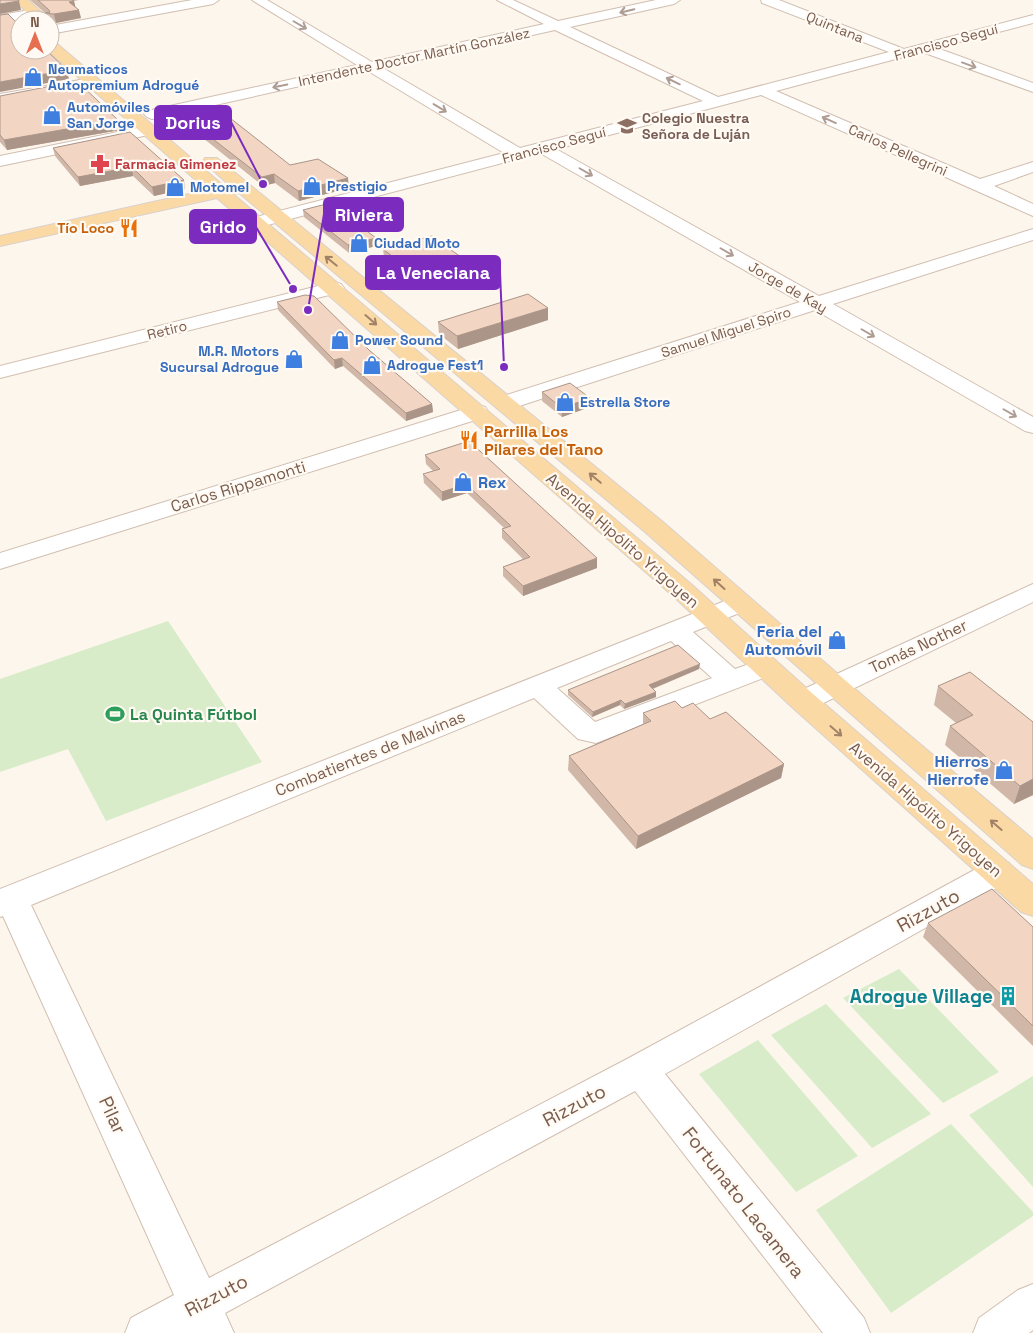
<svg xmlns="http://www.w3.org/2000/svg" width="1033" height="1333" font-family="'Space Grotesk',sans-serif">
<rect width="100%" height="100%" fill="#fdf6ec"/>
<path fill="#d8ecc9" d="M168,621L262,762L106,821L68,749L0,772V679Z
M899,969L999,1072L943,1103L843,998Z
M826,1004L931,1114L872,1148L771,1035Z
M758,1040L858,1156L796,1192L699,1074Z
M1033,1076V1187L969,1115Z
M951,1124L1033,1212V1216L891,1313L816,1210Z"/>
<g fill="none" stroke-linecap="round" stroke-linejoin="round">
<g stroke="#d1beb0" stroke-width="2">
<path id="minor" d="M192,0H219L213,4L50,34V26Z
M252,0H267L372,62L544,24L497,0H513L558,21L656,0H680L674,4L570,27L718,97L889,52L762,3L761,0H779L904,49L1033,15V23L937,48L1033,83V92L922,52L776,91L980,179L1033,162V172L994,186L1033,204V216L761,95L556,149L819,296L1033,229V240L833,304L1033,417V433L1025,431L815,310L513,408L505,410L497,408L494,403L497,398L800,302L540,153L260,227H248L245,223L248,219L504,153L368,71L152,119L147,117L144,114L147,111L357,65ZM555,30L703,101L520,148L383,68Z
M36,9L43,13L41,16L0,23V15Z
M91,78L98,82L96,85L0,104V94Z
M147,126L153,128L155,131L153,134L0,166V156Z
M334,282L341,284L344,288L341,292L0,378V366Z
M477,405L485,407L488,412L485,417L0,569V553Z
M1033,584V602L813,708L803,711L793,708L789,701L793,694Z
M740,595L749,597L753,603L749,609L693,632L735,669L766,658L776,661L780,667L776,673L596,743L578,739L534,698L31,905L209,1278L627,1059L987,863L998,860L1009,863L1014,872L1009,881L665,1074L864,1318L870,1333H823L635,1091L225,1313L234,1333H125L131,1318L174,1295L3,916L0,917V889ZM671,641L712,678L595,722L557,688Z
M1033,1284V1330L1029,1333H973L979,1318L1018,1290Z"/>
</g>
<g stroke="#dad1cd" stroke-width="2">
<path id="major" d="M14,0H28L50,20H35Z
M50,41L55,42L224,186L229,185L203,161L205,158H217L663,522L876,707L1033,839V869L1022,865L645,532L239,193L233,194L691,584L813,694L1033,884V916L1021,912L793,708L673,596L217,198L0,246V236L207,190L47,50H50Z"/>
</g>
<use href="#minor" fill="#fff" fill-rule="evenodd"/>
<use href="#major" fill="#fbd9a5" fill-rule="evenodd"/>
</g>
<path fill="#d1b7a8" d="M30,0H79L74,1L75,6L81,18L56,23L50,22V20H46L45,13Z
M0,96L120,130L7,150L0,142Z
M196,126L290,165L349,188L299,201L275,183L263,186L198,134Z
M130,132L185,189L154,196L133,176L80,186L55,156L53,148Z
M303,210L376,246L349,253L304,217Z
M383,249L465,260V268L415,282L384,257Z
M277,302L369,350L432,404L433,412L406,421L343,366L335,369L278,310Z
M548,320L458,349L439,334L438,322Z
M542,392L590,398V407L562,417L542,401Z
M425,455L597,568L523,596L503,576V567L523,559L502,538V529L504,528L467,493L442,501L424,483L423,474L433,471L426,464Z
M699,669L653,689L656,697L624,709L620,705L592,717L568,695V690Z
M938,686L1033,722V795L1014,804L945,745L950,726L956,723L934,705Z
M682,708L710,719L784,764L781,778L636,849L568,770L569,756L643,724V713Z
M928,923L1033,927V1046L923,937Z"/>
<path fill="#aa9588" d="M19,1L21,10L0,14V4Z
M74,1L76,10L69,2Z
M79,10L81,18L56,23L54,14Z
M67,70L69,79L0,92V82Z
M118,120L120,130L7,150L4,140Z
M132,167L133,176L80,186L78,177Z
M274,174L275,183L263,186L262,177Z
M348,178L349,188L299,201L298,191Z
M184,180L185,189L154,196L152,187Z
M376,238V246L349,253L348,245Z
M465,260V268L415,282V274Z
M548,308V320L458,349L457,336Z
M342,358L343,366L335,369L334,360Z
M590,398V407L562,417V408Z
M432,404L433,412L406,421V413Z
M466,484L467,493L442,501V492Z
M597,558V568L523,596V586Z
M700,664L699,669L649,690V685Z
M656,692V697L624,709L625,704Z
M621,700L620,705L592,717L593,712Z
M784,764L781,778L636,849L638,836Z
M1033,779V795L1014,804L1020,786Z"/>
<path fill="#f3d5c3" stroke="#aa9588" d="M0,0H19V1L0,4Z
M38,0H72L74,1L69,2L79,10L54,14L45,13L50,12L49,10Z
M8,14L20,26V50H46L67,70L0,82V15Z
M77,81L118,120L4,140L0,135V96Z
M230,118L290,165L318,159L348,178L298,191L274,174L262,177L196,126Z
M130,132L184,180L152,187L132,167L78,177L53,148Z
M330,203L376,238L348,245L303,210Z
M432,236L465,260L415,274L383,249Z
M528,294L548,308L457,336L438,322Z
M305,295L314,296L369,350L432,404L406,413L342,358L334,360L277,302Z
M570,383L590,398L562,408L542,392Z
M469,441L597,558L523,586L503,567L530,557L502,529L511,526L466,484L442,492L423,474L440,469L425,455Z
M678,645L700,664L649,685L656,692L625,704L621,700L593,712L568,690Z
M970,672L1033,722V779L1020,786L950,726L973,715L938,686Z
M675,701L682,708L693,703L710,719L726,712L784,764L638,836L569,756L651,721L643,713Z
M992,889L1033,927V1026L928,923Z"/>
<defs><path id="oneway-shaft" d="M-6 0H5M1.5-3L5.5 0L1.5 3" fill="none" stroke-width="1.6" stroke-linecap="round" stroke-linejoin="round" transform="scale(1.25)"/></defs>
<g stroke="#af9d94">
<use href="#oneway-shaft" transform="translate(627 11) rotate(167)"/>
<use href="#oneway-shaft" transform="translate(300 25) rotate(30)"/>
<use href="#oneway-shaft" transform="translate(969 65) rotate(20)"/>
<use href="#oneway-shaft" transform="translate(673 81) rotate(-154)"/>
<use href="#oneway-shaft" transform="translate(280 86) rotate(168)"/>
<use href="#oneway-shaft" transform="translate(440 108) rotate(31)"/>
<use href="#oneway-shaft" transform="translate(829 120) rotate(-156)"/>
<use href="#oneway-shaft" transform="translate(586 172) rotate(30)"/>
<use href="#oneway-shaft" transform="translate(727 252) rotate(30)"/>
<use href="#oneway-shaft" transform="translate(868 333) rotate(30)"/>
<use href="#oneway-shaft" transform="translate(1010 413) rotate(30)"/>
</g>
<g stroke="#a18267">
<use href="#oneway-shaft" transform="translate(331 261) rotate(-141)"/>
<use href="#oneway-shaft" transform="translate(371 320) rotate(41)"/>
<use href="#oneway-shaft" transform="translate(595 478) rotate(-140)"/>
<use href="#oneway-shaft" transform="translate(719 584) rotate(-138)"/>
<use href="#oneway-shaft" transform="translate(836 731) rotate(41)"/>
<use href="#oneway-shaft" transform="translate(996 825) rotate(-139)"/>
</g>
<defs>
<g id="shop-bare" transform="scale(1.5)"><path d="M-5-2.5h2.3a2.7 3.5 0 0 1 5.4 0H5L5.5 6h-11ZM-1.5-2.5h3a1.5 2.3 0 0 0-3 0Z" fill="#3f7fe0" stroke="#fffaf3" stroke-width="2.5" paint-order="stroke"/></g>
<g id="school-bare" transform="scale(1.5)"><path d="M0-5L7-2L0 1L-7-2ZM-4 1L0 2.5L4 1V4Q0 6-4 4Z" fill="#8d6e63" stroke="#fffaf3" stroke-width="2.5" paint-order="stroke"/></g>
<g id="pharmacy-bare" transform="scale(1.5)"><path d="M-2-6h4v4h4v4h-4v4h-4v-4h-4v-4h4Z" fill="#e0444e" stroke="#fffaf3" stroke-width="2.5" paint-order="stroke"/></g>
<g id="restaurant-bare" transform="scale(1.5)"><path d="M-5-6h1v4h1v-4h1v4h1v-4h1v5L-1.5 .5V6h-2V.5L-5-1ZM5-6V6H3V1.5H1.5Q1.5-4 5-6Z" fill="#e8710a" stroke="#fffaf3" stroke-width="2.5" paint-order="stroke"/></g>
<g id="stadium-bare" transform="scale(1.5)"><path d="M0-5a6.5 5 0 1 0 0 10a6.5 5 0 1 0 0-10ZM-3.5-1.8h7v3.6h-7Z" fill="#2e9e5b" stroke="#fffaf3" stroke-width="2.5" paint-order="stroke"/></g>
<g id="building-bare" transform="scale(1.5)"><path d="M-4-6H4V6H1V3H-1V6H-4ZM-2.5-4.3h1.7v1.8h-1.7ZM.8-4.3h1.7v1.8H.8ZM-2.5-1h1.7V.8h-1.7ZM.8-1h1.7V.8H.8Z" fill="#0f9aa8" stroke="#fffaf3" stroke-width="2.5" paint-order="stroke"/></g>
</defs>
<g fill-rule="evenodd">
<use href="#shop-bare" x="33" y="77"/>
<use href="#shop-bare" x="52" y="115"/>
<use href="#school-bare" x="627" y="126"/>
<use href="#pharmacy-bare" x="100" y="164"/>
<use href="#shop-bare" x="312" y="186"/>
<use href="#shop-bare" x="175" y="187"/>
<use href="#restaurant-bare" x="129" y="228"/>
<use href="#shop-bare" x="359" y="243"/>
<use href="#shop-bare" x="340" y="340"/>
<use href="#shop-bare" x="294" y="359"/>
<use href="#shop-bare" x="372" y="365"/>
<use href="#shop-bare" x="565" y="402"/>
<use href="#restaurant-bare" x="469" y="440"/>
<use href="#shop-bare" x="463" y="482"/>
<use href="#shop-bare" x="837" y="640"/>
<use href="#stadium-bare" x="115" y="714"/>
<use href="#shop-bare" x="1004" y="770"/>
<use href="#building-bare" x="1008" y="996"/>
</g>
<g text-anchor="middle" stroke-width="4.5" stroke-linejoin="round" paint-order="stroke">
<g font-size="14" fill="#7a5c4d" stroke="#fffaf3">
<text transform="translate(835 27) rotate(22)" y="5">Quintana</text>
<text transform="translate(946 42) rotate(-15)" y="5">Francisco Seguí</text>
<text transform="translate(414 57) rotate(-12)" y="5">Intendente Doctor Martín González</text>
<text transform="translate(554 145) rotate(-15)" y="5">Francisco Seguí</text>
<text transform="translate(898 150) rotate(24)" y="5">Carlos Pellegrini</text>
<text transform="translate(788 287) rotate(30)" y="5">Jorge de Kay</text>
<text transform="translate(167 330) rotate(-14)" y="5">Retiro</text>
<text transform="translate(726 332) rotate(-18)" y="5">Samuel Miguel Spiro</text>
</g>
<g font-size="14" font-weight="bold" fill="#366cbe" stroke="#fffaf3" text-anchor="start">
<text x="48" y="74">Neumaticos<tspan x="48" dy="16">Autopremium Adrogué</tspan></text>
<text x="67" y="112">Automóviles<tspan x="67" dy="16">San Jorge</tspan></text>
<text x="327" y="191">Prestigio</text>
<text x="190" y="192">Motomel</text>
<text x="374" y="248">Ciudad Moto</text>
<text x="355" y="345">Power Sound</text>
<text x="279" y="356" text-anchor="end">M.R. Motors<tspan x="279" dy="16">Sucursal Adrogue</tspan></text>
<text x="387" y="370">Adrogue Fest1</text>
<text x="580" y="407">Estrella Store</text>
</g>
<g font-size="14" font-weight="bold" fill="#785e54" stroke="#fffaf3" text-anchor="start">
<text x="642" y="123">Colegio Nuestra<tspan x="642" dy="16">Señora de Luján</tspan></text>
</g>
<g font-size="14" font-weight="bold" fill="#be3a42" stroke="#fffaf3" text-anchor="start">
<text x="115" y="169">Farmacia Gimenez</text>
</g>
<g font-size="14" font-weight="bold" fill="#c56008" stroke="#fffaf3" text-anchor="end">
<text x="114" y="233">Tío Loco</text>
</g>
<g font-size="16" font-weight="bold" fill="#c56008" stroke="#fffaf3" text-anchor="start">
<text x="484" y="437">Parrilla Los<tspan x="484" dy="18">Pilares del Tano</tspan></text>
</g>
<g font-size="16" font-weight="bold" fill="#366cbe" stroke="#fffaf3" text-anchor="end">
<text x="478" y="488" text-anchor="start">Rex</text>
<text x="822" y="637">Feria del<tspan x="822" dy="18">Automóvil</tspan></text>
<text x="989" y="767">Hierros<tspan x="989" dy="18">Hierrofe</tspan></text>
</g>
<g font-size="16" fill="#7a5c4d" stroke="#fffaf3">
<text transform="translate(238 486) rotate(-17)" y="6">Carlos Rippamonti</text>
<text transform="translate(623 540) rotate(41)" y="6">Avenida Hipólito Yrigoyen</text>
<text transform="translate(918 646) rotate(-25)" y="6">Tomás Nother</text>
<text transform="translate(370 753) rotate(-22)" y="6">Combatientes de Malvinas</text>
<text transform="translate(926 809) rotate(41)" y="6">Avenida Hipólito Yrigoyen</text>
</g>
<g font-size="16" font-weight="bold" fill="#27864d" stroke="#fffaf3" text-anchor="start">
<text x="130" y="720">La Quinta Fútbol</text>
</g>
<g font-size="19" fill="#7a5c4d" stroke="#fffaf3">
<text transform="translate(928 910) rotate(-29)" y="7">Rizzuto</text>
<text transform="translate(574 1105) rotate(-28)" y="7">Rizzuto</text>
<text transform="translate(113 1115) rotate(65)" y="7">Pilar</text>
<text transform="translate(744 1202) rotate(52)" y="7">Fortunato Lacamera</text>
<text transform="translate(216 1295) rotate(-28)" y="7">Rizzuto</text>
</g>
<g font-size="19" font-weight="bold" fill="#0d838f" stroke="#fffaf3" text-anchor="end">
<text x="993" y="1003">Adrogue Village</text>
</g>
</g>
<path fill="none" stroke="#7b2cbf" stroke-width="2" d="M263 184L231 122M308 310L324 214M293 289L256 227M504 367L500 272"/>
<g fill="#7b2cbf" stroke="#fffaf3" stroke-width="2">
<circle cx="263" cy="184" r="5"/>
<circle cx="308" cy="310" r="5"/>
<circle cx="293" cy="289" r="5"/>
<circle cx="504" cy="367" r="5"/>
</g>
<g fill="#7b2cbf" stroke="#7b2cbf" stroke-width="2">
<rect x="155" y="106" width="76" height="33" rx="5"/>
<rect x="324" y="198" width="79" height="33" rx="5"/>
<rect x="190" y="210" width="66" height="33" rx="5"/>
<rect x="366" y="256" width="134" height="33" rx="5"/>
</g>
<g font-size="18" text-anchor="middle" font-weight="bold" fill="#fff">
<text x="193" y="129">Dorius</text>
<text x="364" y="221">Riviera</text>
<text x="223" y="233">Grido</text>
<text x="433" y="279">La Veneciana</text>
</g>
<g transform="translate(35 35)"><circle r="24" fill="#fffaf3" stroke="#cabbb1"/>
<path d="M0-4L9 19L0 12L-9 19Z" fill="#e76f51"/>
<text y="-8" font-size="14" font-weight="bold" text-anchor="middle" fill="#7a5c4d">N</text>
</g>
</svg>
